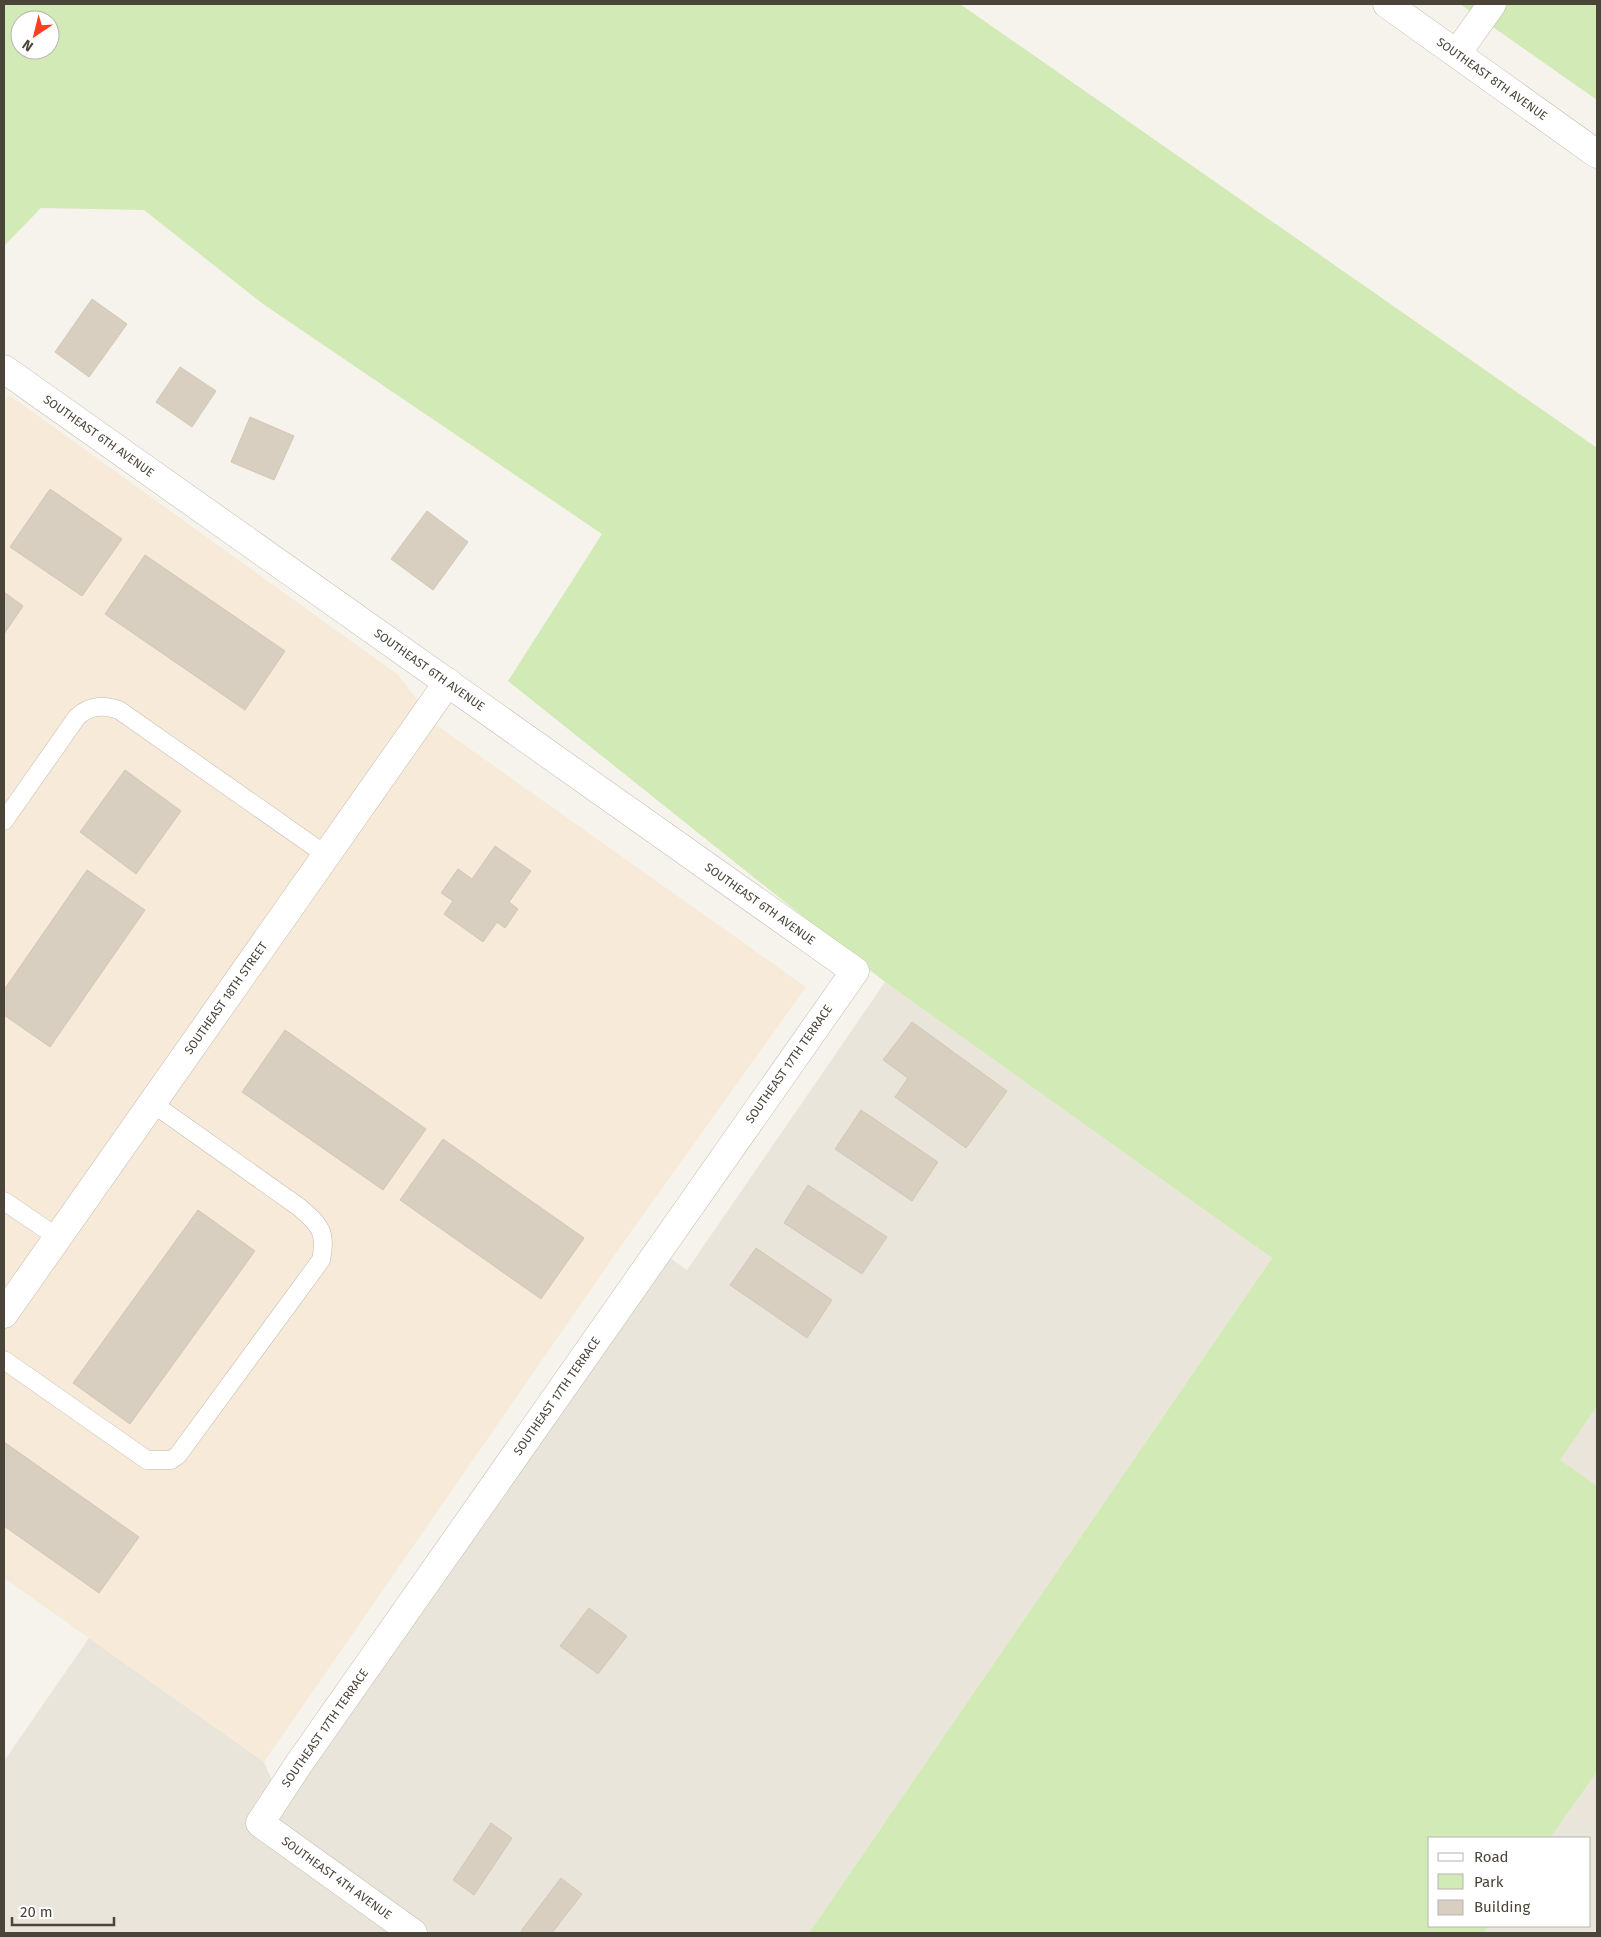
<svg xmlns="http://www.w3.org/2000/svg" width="1601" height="1937" font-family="'Fira Sans',sans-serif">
<rect width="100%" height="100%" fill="#f6f3ec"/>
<path fill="#eae5da" d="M885,982L1272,1258L809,1933H4V1761L89,1638L264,1762L277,1792L657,1249L687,1270Z
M1597,1406V1486L1559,1460Z
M1597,1772V1933H1483L1488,1926H1590V1838H1550Z"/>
<path fill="#f7ead8" d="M9,395L397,674L439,727L806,987L623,1243L264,1762L4,1578V402Z"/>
<path fill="#d2eab5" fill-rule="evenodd" d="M4,4H960L1597,448V1406L1560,1460L1597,1486V1772L1550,1838H1430V1926H1488L1483,1933H809L1272,1258L885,982L508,681L602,534L263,304L144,210L41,208L4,246ZM20,20H50V50H20Z
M1460,4H1597V100Z"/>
<path fill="#d8cfc1" stroke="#d3c7b4" d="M92,299L127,324L89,377L55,352Z
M180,367L216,391L192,427L156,402Z
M250,417L294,436L274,480L231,462Z
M50,489L122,539L82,596L10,547Z
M427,511L468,542L433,590L391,559Z
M145,555L285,651L245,710L105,614Z
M4,592L23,606L4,634Z
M125,770L181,811L136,874L80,832Z
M495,846L531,871L509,902L518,909L505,928L497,922L483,942L444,914L453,901L441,893L458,869L472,879Z
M87,870L145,910L50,1047L4,1015V990Z
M912,1022L1007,1091L966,1148L895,1097L908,1078L883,1060Z
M285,1030L426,1129L383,1190L242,1092Z
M861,1110L938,1162L912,1201L835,1149Z
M443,1139L584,1238L541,1299L400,1200Z
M808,1185L887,1237L862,1274L784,1223Z
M198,1210L255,1251L130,1424L73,1383Z
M756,1248L832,1300L807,1338L730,1285Z
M4,1442L139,1537L99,1593L4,1526Z
M589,1608L627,1636L598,1674L560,1646Z
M491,1823L512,1838L474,1895L453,1880Z
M561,1878L582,1894L552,1933H524L521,1931Z"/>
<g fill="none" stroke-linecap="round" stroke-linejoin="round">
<g stroke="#c2bbae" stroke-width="19">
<path id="service" d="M4,821L77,717C90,705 103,705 119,710L326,855
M4,1201L57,1237
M4,1360L147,1460H171L178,1455L321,1260C327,1232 320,1225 299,1207L152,1103"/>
</g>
<g stroke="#c2bbae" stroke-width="29">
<g id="minor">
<path d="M1457,53L1492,4"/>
<path id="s1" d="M4,369L855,971L298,1765L260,1823L413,1933"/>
<path id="s2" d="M4,1314L448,682"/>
</g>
</g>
<g stroke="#c2bbae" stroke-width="29">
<g id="tertiary">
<path id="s3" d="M1387,4L1597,154"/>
</g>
</g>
<use href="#service" stroke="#fff" stroke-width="18"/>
<use href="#minor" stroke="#fff" stroke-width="28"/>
<use href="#tertiary" stroke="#fff" stroke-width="28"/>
</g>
<g text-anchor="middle" stroke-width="5" stroke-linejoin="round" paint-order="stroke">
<g font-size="12" fill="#4b4439" stroke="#fff">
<text dy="4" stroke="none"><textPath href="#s3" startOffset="129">SOUTHEAST 8TH AVENUE</textPath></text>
<text dy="4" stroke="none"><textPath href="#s1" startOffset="116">SOUTHEAST 6TH AVENUE</textPath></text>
<text dy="4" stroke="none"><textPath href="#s1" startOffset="521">SOUTHEAST 6TH AVENUE</textPath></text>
<text dy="4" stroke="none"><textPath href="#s1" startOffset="926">SOUTHEAST 6TH AVENUE</textPath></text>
<text dy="4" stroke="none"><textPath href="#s2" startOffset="386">SOUTHEAST 18TH STREET</textPath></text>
<text transform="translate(789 1064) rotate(-55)" y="4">SOUTHEAST 17TH TERRACE</text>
<text transform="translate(557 1396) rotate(-55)" y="4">SOUTHEAST 17TH TERRACE</text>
<text transform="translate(325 1728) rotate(-55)" y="4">SOUTHEAST 17TH TERRACE</text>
<text dy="4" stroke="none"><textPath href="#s1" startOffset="2176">SOUTHEAST 4TH AVENUE</textPath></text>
</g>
</g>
<rect width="1601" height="1937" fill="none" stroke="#4b4439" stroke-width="10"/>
<rect x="1428" y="1837" width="162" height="90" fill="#ffffff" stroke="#b7b4b0"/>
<rect x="1438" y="1853" width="25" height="8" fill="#ffffff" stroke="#b7b4b0"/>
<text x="1474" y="1862" font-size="15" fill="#4b4439">Road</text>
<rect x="1438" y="1874" width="25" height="15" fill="#d2eab5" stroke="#b7b4b0"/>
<text x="1474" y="1887" font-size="15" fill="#4b4439">Park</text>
<rect x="1438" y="1900" width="25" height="15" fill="#d8cfc1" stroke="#b7b4b0"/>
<text x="1474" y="1912" font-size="15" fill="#4b4439">Building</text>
<g transform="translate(35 35) rotate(215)"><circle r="24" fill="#ffffff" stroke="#b7b4b0"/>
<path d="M0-4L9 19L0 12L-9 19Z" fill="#fc3f1d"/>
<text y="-8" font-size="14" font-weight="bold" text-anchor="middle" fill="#4b4439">N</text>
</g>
<path d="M12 1917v8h102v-8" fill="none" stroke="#4b4439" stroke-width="2.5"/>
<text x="20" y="1917" font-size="15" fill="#4b4439" stroke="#ffffff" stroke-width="4" paint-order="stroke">20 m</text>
</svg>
